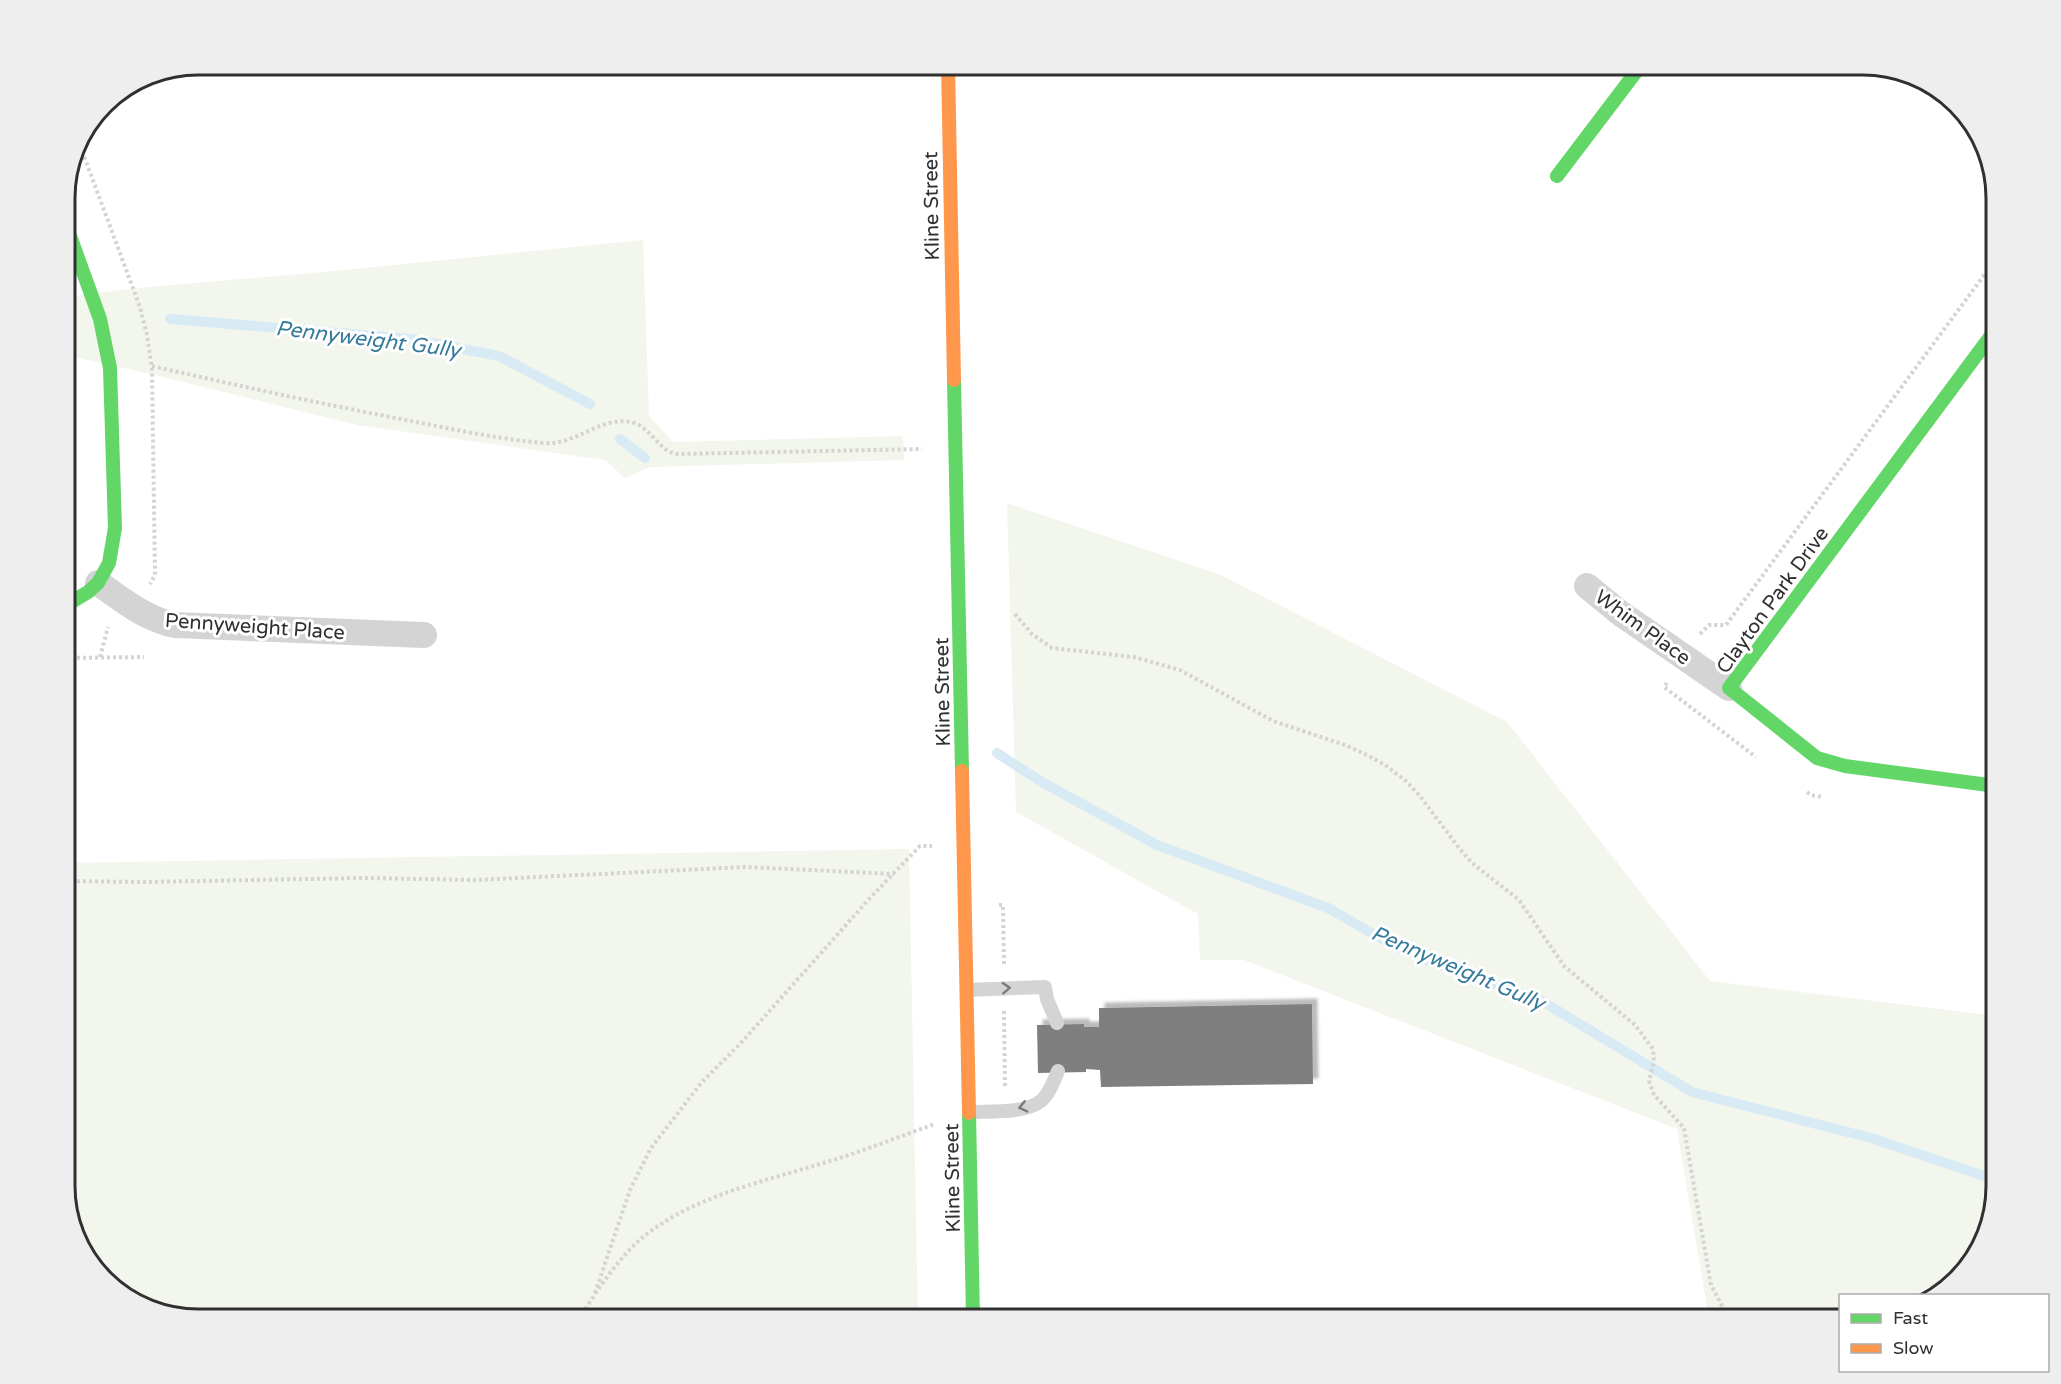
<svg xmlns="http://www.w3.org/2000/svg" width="2061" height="1384" font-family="'Varela Round',sans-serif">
<defs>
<filter id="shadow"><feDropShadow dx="5.5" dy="-5.5" stdDeviation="1.5" flood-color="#0004"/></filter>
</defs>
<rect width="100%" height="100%" fill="#fff"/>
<path fill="#f2f6ec" d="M643,240L649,416L673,442L903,436L904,460L650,467L625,478L605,460L357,425L159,376L65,355V297L137,288L335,271Z
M1007,503L1221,575L1507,722L1710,981L1996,1016V1186L1974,1260L1936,1295L1840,1296V1319H1709L1677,1129L1244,960H1200L1198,914L1016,812Z
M909,849L918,1319H198L124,1297L82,1252L65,1194V863Z"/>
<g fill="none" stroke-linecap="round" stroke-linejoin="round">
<path stroke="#d8ebf4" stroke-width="10" d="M170,319L411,339L499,356L590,404
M620,439L645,458
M997,753L1040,781L1157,845L1328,908L1394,946L1429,961L1540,1000L1692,1092L1871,1138L1996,1180"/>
</g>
<path fill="#7f7f7f" filter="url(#shadow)" d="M1312,1004L1313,1084L1101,1087L1100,1070L1086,1069V1072L1038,1073L1037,1025L1084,1024V1027H1099V1008Z"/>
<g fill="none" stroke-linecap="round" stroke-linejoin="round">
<path stroke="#d4d4d4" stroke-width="4" stroke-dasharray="3 3" stroke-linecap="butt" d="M78,140L140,307L147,335L152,369L155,575L150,584
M152,366C235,385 317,403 401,419C448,428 496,439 544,443C575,446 600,416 631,422C651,426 658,452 678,454L922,449
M1015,614L1032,634L1052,648L1134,657L1180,670L1273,721L1345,745L1367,755L1385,765L1406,781L1420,796L1459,848L1472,863L1519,900L1564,966L1635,1025L1653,1049L1654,1062L1649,1081L1654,1095L1684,1128L1711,1285L1729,1319
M1700,634L1709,625H1726L1996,259
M100,657L108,627
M65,658L144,657
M1667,683L1664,687L1756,757
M1807,792L1811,795L1822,797
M65,881L141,882L366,878L475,880L746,867L894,874
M999,905H1003L1004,965
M1004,1011L1005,1088
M110,1282L165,1309
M595,1293L630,1190L651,1148L701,1083L740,1044L870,898L920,846H932
M579,1319C596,1292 618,1258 643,1237C694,1196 762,1182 823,1163C861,1152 898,1137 935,1124"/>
<path stroke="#d4d4d4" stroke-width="14" d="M967,990L1045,987L1047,999L1057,1023
M970,1112C991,1111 1024,1114 1041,1101C1049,1094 1054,1081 1058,1071"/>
<path stroke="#d4d4d4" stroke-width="26" d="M98,583C123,600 145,619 175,625L424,635
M1587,586L1620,613L1729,688"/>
<path stroke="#63d668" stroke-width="14" d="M1557,176L1642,64
M65,222L100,319L110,368L115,528L109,563L98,583L88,592L65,606
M1996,329L1729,688L1817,758L1845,766L1996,786
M954,380L962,771
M969,1113L973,1319"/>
<path stroke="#ff974d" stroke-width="14" d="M948,64L954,380
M962,771L969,1113"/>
</g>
<defs><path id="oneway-chevron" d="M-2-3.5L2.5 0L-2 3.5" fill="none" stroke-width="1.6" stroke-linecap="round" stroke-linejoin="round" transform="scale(1.5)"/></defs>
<g stroke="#7a7a7a">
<use href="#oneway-chevron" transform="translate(1006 988) rotate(-3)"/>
<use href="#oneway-chevron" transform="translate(1023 1107) rotate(167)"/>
</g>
<g text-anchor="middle" stroke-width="6" stroke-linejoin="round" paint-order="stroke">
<g font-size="20" fill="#303030" stroke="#fff">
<text transform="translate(931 206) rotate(-91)" y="7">Kline Street</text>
<text transform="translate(1772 600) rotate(-54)" y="7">Clayton Park Drive</text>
<text transform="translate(255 626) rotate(4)" y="7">Pennyweight Place</text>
<text transform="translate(1643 627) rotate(36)" y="7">Whim Place</text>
<text transform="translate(942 692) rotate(-91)" y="7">Kline Street</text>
<text transform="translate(952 1178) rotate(-91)" y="7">Kline Street</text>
</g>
<g font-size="21" font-style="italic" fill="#357a9b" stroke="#fff">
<text transform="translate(368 339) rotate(7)" y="7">Pennyweight Gully</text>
<text transform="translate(1458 968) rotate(23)" y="7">Pennyweight Gully</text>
</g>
</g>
<path d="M0 0H2061V1384H0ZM198 75H1863A123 123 0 0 1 1986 198V1186A123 123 0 0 1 1863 1309H198A123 123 0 0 1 75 1186V198A123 123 0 0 1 198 75Z" fill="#eee" fill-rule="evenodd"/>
<path fill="none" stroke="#303030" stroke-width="3" d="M198 75H1863A123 123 0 0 1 1986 198V1186A123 123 0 0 1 1863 1309H198A123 123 0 0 1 75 1186V198A123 123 0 0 1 198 75Z"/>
<rect x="1839" y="1294" width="210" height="78" fill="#ffffff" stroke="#acacac" stroke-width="1.5"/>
<rect x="1851" y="1314" width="30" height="9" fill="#63d668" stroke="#acacac" stroke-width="1.5"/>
<text x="1893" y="1324" font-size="18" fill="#303030">Fast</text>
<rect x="1851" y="1344" width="30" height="9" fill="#ff974d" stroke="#acacac" stroke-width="1.5"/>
<text x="1893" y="1354" font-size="18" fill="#303030">Slow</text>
</svg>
